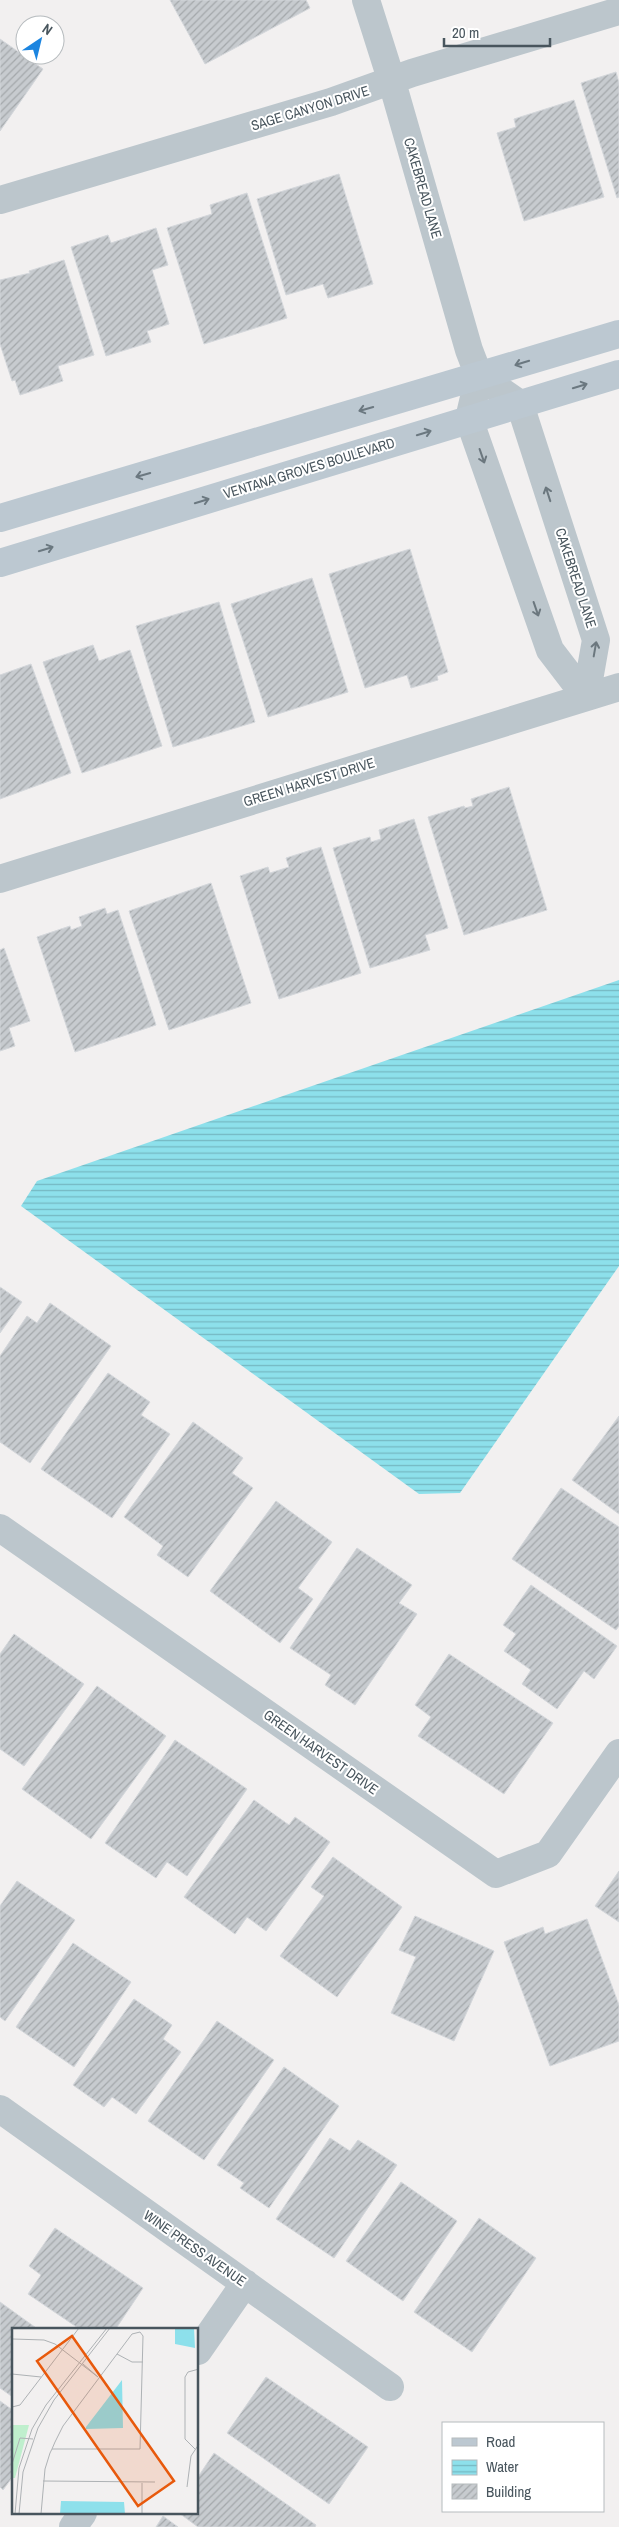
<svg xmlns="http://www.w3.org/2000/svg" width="619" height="2527" font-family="'Archivo Narrow',sans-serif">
<defs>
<pattern id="water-rules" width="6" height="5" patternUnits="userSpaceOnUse" patternTransform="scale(1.25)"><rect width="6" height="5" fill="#8de0eb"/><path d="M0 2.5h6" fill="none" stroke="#75b8c2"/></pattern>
<pattern id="building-hatch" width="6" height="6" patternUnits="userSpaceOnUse" patternTransform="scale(1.25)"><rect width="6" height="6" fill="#c7cbcf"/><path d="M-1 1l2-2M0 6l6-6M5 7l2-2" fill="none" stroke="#a4a8ab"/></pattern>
</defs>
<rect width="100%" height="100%" fill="#f2f0f0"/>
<path fill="url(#water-rules)" d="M619,980V1266L460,1493L419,1494L21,1206L37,1181Z"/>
<path fill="url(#building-hatch)" stroke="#d4d7db" d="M170,0H306L310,8L205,64Z
M0,39L43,69L0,131Z
M616,72L619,83V197L617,198L581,83Z
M574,100L604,197L524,221L497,133L516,127L514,119Z
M339,174L373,284L328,298L323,284L286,295L257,199Z
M247,193L287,318L204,344L167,228L212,214L210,205Z
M156,228L168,265L152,270L169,324L147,331L151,342L106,356L71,247L108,235L111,243Z
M64,260L94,355L58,366L63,381L20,395L15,380L12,381L0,344V280L30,273L29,271Z
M410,549L448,672L437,676L438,680L411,688L407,675L365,688L329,574Z
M312,578L348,692L268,717L231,604Z
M219,602L255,722L173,747L136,626Z
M93,645L99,661L130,650L162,746L82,773L43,662Z
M31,664L71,773L0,799V675Z
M509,787L547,910L464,935L428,817L464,806L465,808L473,806L471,799Z
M414,819L448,928L425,935L430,950L370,968L333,848L370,837L371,842L381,839L379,830Z
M321,847L361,973L279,999L240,876L268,867L270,873L289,867L286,858Z
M211,883L251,1003L169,1030L129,911Z
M105,908L107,914L118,910L156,1025L75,1052L37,937L70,926L71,930L82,926L79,917Z
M4,948L30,1021L9,1028L15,1046L0,1051V950Z
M0,1287L22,1302L0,1333Z
M50,1303L111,1346L30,1463L0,1442V1356L27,1316L37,1323Z
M108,1373L150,1402L141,1415L170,1434L112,1518L41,1469Z
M619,1416V1514L572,1480Z
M193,1422L243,1458L232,1473L253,1488L188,1577L157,1555L163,1546L124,1517Z
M561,1488L619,1527V1626L616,1630L512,1559Z
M276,1501L332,1542L298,1588L313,1599L280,1643L210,1591Z
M357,1548L412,1585L399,1603L417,1614L355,1705L325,1685L331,1675L290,1648Z
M531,1585L617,1646L594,1679L584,1671L557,1709L522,1684L531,1670L504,1651L516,1634L503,1625Z
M14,1634L84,1684L24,1766L0,1749V1654Z
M449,1654L553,1723L504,1794L418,1736L431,1717L415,1705Z
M97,1686L166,1736L91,1839L22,1789Z
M175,1740L247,1789L187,1876L167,1862L156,1878L105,1843Z
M254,1800L289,1825L295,1817L330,1842L266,1931L247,1917L235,1934L184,1897Z
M333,1857L402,1907L337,1997L280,1956L324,1896L311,1887Z
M619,1871V1922L595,1906Z
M17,1881L75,1920L5,2021L0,2017V1906Z
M415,1916L494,1951L454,2041L391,2013L416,1957L399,1950Z
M587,1919L619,2005V2041L550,2066L504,1942L543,1927L545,1934Z
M73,1943L131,1982L74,2067L16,2027Z
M134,1999L172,2025L163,2039L181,2052L136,2114L112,2097L104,2107L73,2085Z
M217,2021L274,2060L204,2160L148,2121Z
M284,2067L339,2106L269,2208L240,2188L244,2183L217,2165Z
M330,2138L350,2151L358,2140L397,2165L334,2258L276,2219Z
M401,2182L457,2221L403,2301L346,2261Z
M479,2218L536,2258L472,2352L414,2312Z
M55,2228L143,2288L115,2330H81L28,2294L41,2275L29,2266Z
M0,2302L39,2330H14V2398L0,2388Z
M266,2377L368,2447L329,2504L227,2433Z
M0,2401L14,2411V2475L3,2490L0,2487Z
M214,2453L316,2525L315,2527H198L179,2513H198V2477Z
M163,2516L178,2527H156Z"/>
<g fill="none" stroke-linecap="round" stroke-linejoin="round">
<path stroke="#bcc6cc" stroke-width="28" d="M366,0L392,82L469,350L479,376L520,404L524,417L596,640L586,697
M0,200L331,102L412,73L619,11
M479,376L469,419L550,650L586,697
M0,879L619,687
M0,1528L496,1874L548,1854L619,1753
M0,2109L390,2387
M198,2351L245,2283
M73,2527L83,2513"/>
<path stroke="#bcc8d1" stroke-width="28" d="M0,518L619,334
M0,563L619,374"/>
</g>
<defs><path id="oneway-shaft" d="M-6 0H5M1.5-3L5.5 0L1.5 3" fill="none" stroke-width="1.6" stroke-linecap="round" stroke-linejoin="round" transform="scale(1.25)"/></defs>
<g stroke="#6b7880">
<use href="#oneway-shaft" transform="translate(522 363) rotate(163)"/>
<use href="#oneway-shaft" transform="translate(580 386) rotate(-17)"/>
<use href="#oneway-shaft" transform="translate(366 409) rotate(164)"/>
<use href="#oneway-shaft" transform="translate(424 433) rotate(-17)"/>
<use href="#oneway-shaft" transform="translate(143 475) rotate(164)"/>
<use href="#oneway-shaft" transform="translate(202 501) rotate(-17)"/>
<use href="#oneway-shaft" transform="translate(46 549) rotate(-17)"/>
</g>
<g stroke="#6b777e">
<use href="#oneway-shaft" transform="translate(482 456) rotate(71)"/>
<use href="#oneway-shaft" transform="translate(548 494) rotate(-108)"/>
<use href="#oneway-shaft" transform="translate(536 609) rotate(71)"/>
<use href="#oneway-shaft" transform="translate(595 649) rotate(-80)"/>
</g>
<g text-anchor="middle" stroke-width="4" stroke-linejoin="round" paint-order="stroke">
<g font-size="14" fill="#48555d" stroke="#fff">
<text transform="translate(310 108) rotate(-17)" y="5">SAGE CANYON DRIVE</text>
<text transform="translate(423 188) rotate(74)" y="5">CAKEBREAD LANE</text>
<text transform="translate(309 468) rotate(-17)" y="5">VENTANA GROVES BOULEVARD</text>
<text transform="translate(576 578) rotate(72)" y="5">CAKEBREAD LANE</text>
<text transform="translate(309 782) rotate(-17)" y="5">GREEN HARVEST DRIVE</text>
<text transform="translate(321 1752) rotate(35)" y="5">GREEN HARVEST DRIVE</text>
<text transform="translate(195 2248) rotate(35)" y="5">WINE PRESS AVENUE</text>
</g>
</g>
<g transform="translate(12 2328)">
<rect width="186" height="186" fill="#f2f0f0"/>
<path d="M0,97H17L3,150H0Z" fill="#bfefcd"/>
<path d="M163,0H182L183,20L163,16ZM110,52L111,100L74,101V99ZM49,173L112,174L113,186H48Z" fill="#8de0eb"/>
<path fill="none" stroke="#aeb2b5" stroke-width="1" d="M1,11L32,12L43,16L86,49M105,26L120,34H131M71,36L86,49M0,46L29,49M0,79L8,77L67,0M183,121L173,111V49L176,44L187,41M0,136L8,110L21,111M31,153L143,154M175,159L179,128L187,116M3,186L7,140L20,101L34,77L95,0M7,186L11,144L26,100L42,72L98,0M29,186L33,141L38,125L40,121L43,114L51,98L120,6L128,4L131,8L128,121H40M130,186V155"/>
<path fill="#e8590c" fill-opacity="0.15" stroke="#e8590c" stroke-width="2.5" d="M60,8L162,153L126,178L25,33Z"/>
<rect width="186" height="186" fill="none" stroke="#48555d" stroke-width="2.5"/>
</g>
<rect x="442" y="2422" width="162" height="90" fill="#ffffff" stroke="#b6bbbe"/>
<rect x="452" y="2438" width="25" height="8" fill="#bcc8d1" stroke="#b6bbbe"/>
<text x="486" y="2447" font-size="15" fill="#48555d">Road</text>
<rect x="452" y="2460" width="25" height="15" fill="url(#water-rules)" stroke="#b6bbbe"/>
<text x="486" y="2472" font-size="15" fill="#48555d">Water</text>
<rect x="452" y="2484" width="25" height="15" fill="url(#building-hatch)" stroke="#b6bbbe"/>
<text x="486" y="2497" font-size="15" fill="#48555d">Building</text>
<g transform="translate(40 40) rotate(35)"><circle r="24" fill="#ffffff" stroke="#b6bbbe"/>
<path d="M0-4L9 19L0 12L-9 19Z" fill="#1c85e0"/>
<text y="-8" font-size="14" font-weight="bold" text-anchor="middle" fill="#48555d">N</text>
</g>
<path d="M444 38v8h106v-8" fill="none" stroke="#48555d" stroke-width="2.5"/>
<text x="452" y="38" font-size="15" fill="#48555d" stroke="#ffffff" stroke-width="4" paint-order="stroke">20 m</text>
</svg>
